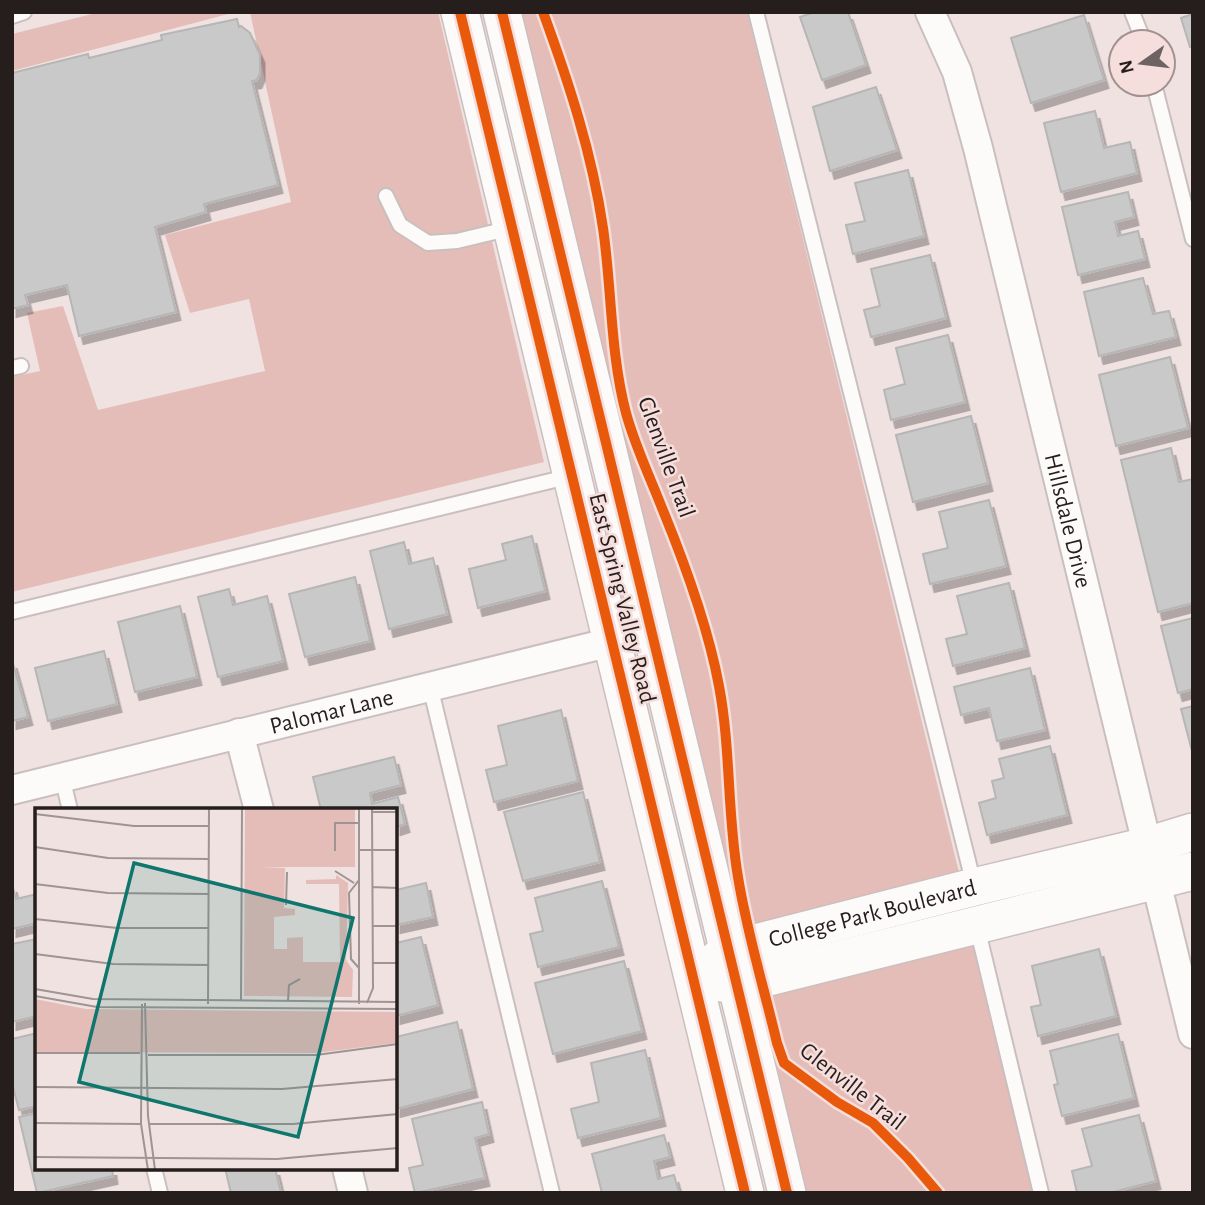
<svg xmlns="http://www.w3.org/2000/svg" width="1205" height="1205" font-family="'Alegreya Sans',sans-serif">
<defs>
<filter id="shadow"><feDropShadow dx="4.5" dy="8" stdDeviation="0" flood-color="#0004"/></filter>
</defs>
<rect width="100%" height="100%" fill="#efe2e1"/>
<path fill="#e5bdb8" d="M100,12H236L12,71V34Z
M250,12H438L544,462L12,592V377L40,371L27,313L63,306L98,410L265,371L249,299L190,313L165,235L291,202Z
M516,12H747L1038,1193H801Z"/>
<path fill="#cac9c9" stroke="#b7b6b6" stroke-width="2" filter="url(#shadow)" d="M814,12H848L866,65L822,80L800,17Z
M1193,14V46L1190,47L1181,18Z
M1084,15L1104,80L1031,103L1011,38Z
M237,19L239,27L241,26L250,33L260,55V73L257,80L252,81L278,185L204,204L206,212L155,227L176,312L79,336L67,285L25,295L28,305L12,309V73L88,54L89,58L162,40L161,35Z
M876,87L897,150L830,171L813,107Z
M1095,111L1104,148L1130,142L1137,173L1061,192L1044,123Z
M908,170L924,236L853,254L846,225L865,221L855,183Z
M1128,192L1134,217L1115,222L1118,236L1138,231L1145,259L1078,275L1062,207Z
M930,255L946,318L871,337L864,310L880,306L871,269Z
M1143,278L1153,314L1169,311L1176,337L1099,356L1084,292Z
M948,335L965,402L891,420L884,390L905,384L896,348Z
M1170,357L1188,428L1116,446L1099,375Z
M971,416L988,483L913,502L896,435Z
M1171,448L1179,482L1193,479V603L1158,612L1121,460Z
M989,500L1006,566L930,584L923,554L948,548L939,512Z
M532,536L545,591L478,608L469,569L506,560L502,544Z
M404,542L409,564L433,558L447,614L389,629L370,551Z
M355,577L370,641L305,657L289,594Z
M1009,583L1025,648L953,666L946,639L967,634L957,596Z
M229,589L233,605L267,596L283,661L218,677L198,597Z
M180,606L197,677L135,692L118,622Z
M1193,618V689L1178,693L1161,626Z
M104,651L117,704L48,721L35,668Z
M12,660L28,717L12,721Z
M1030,668L1045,730L997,741L989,708L961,715L954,687Z
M1193,706V755L1181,709Z
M561,710L578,781L494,802L486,770L507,765L498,726Z
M1050,746L1067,815L987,835L979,803L996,798L992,781L1004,778L999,759Z
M394,757L401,785L370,793L372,804L398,797L405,824L396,827V810H321L313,777Z
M583,792L600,862L523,881L504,812Z
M602,881L619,947L538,967L530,934L543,931L535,898Z
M426,883L433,917L396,925V886V890Z
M12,884L16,899L37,894V923L12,929Z
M421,937L438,1005L396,1016V943Z
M37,939V1016L12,1022V944Z
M1099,949L1116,1016L1038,1036L1031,1007L1041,1005L1032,966Z
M624,961L642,1031L553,1054L535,983Z
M457,1022L473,1089L396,1109V1037Z
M37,1033V1106L19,1110L12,1083V1039Z
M1118,1034L1134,1098L1062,1116L1054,1085L1058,1084L1050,1051Z
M645,1050L661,1118L578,1138L571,1109L599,1102L591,1063Z
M482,1102L489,1134L475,1138L485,1178L415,1193L409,1168L423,1165L412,1119Z
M37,1113V1168H112L113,1176L37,1193L19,1117Z
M1139,1115L1156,1181L1109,1193H1077L1072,1171L1092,1166L1082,1129Z
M664,1135L670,1157L654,1161L658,1179L674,1175L679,1193H602L592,1154Z
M225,1168H275L281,1193H231Z"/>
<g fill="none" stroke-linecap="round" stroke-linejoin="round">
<g stroke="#cabfbf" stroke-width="18">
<path id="service" d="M756,12L974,885
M1132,12L1144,42
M12,16L24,12
M1154,84L1193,239
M386,196L400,225L428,243L457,241L511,228
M12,368L21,366
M12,612L571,476
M430,686L552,1193
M62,777L70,810
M977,927L1041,1193
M154,1168L160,1193"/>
</g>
<g stroke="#cabfbf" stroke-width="32">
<g id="minor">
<path id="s1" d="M930,12L957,72L978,148L1193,1034"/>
<path d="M239,733L259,810"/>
<path id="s2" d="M12,790L652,632"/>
<path d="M347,1168L353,1193"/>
</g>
</g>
<g stroke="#cabfbf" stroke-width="40">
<g id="tertiary">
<path d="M460,12L745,1193"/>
<path d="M502,12L787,1193"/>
<path id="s3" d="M710,966L728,950L974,887L1147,846L1193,832"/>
<path d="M713,982L737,985L1193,871"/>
</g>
</g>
<use href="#service" stroke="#fdfbfa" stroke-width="14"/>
<use href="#minor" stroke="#fdfbfa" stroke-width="28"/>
<use href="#tertiary" stroke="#fdfbfa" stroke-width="37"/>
<g stroke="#f5dedb" stroke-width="15">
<path id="cycleway" d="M460,12L745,1193
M502,12L787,1193
M543,12C569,83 592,153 603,228C612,290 610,352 626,413C635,446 650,477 662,508C685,564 708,626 719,686C731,749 727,814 738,877C747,933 764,988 777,1043L784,1063L837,1102L873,1123L908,1158L938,1193"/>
</g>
<use href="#cycleway" stroke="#e8590c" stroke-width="10"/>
</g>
<g text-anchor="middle" stroke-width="5" stroke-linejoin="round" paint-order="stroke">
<g font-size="24" fill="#261e1d" stroke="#f5dedb">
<text transform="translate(667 457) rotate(70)" y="8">Glenville Trail</text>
<text dy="8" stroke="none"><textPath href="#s1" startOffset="528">Hillsdale Drive</textPath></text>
<text transform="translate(623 598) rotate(76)" y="8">East Spring Valley Road</text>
<text dy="8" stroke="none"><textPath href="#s2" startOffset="329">Palomar Lane</textPath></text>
<text dy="8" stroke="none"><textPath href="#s3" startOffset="173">College Park Boulevard</textPath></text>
<text transform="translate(853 1086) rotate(38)" y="8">Glenville Trail</text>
</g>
</g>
<g transform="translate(35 808)">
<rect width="362" height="362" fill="#efe2e1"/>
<path d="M210,1H320V59H226L250,60L249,100L260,101V107L239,109V141H252V130L268,129V154H305L304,76H271V72L301,71V67L313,75L311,152L318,162L317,189L209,188ZM0,191L51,201L361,204L362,235L280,245L0,244Z" fill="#e5bdb8"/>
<path fill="none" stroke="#9f9493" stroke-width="2" d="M324,1V196M337,4H363M0,6L99,18H174M0,39L73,50L174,51M324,42H363M300,43V15H324M300,63L319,75M0,76L73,85L174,86M337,79L363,80M251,97L252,64M0,111L82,120H174M338,118H363M0,146L78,156L174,157M337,155H363M324,160L316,151L314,85L324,72M0,181L58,191L363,194M0,188L62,199L363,201M206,192L207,1M253,193L254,177L265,171M110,195L113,308L120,362M332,195L338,180L337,1M107,196L106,316L113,362M173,196L174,1M0,245H105M113,247H281L363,236M0,279L247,281L363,271M0,315L106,316M114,316H258L363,306M0,349L242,351L363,340"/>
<path fill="#0f766e" fill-opacity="0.15" stroke="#0f766e" stroke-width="3.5" d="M99,55L318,110L263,329L44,274Z"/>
<rect width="362" height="362" fill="none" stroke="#261e1d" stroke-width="3.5"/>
</g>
<rect width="1205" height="1205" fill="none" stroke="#261e1d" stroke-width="28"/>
<g transform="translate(1142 63) rotate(256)"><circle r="33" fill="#f5dedb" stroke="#a2918f" stroke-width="2"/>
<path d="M0-5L12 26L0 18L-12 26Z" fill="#6c6362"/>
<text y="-10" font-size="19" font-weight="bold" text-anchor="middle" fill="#261e1d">N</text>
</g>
</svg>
